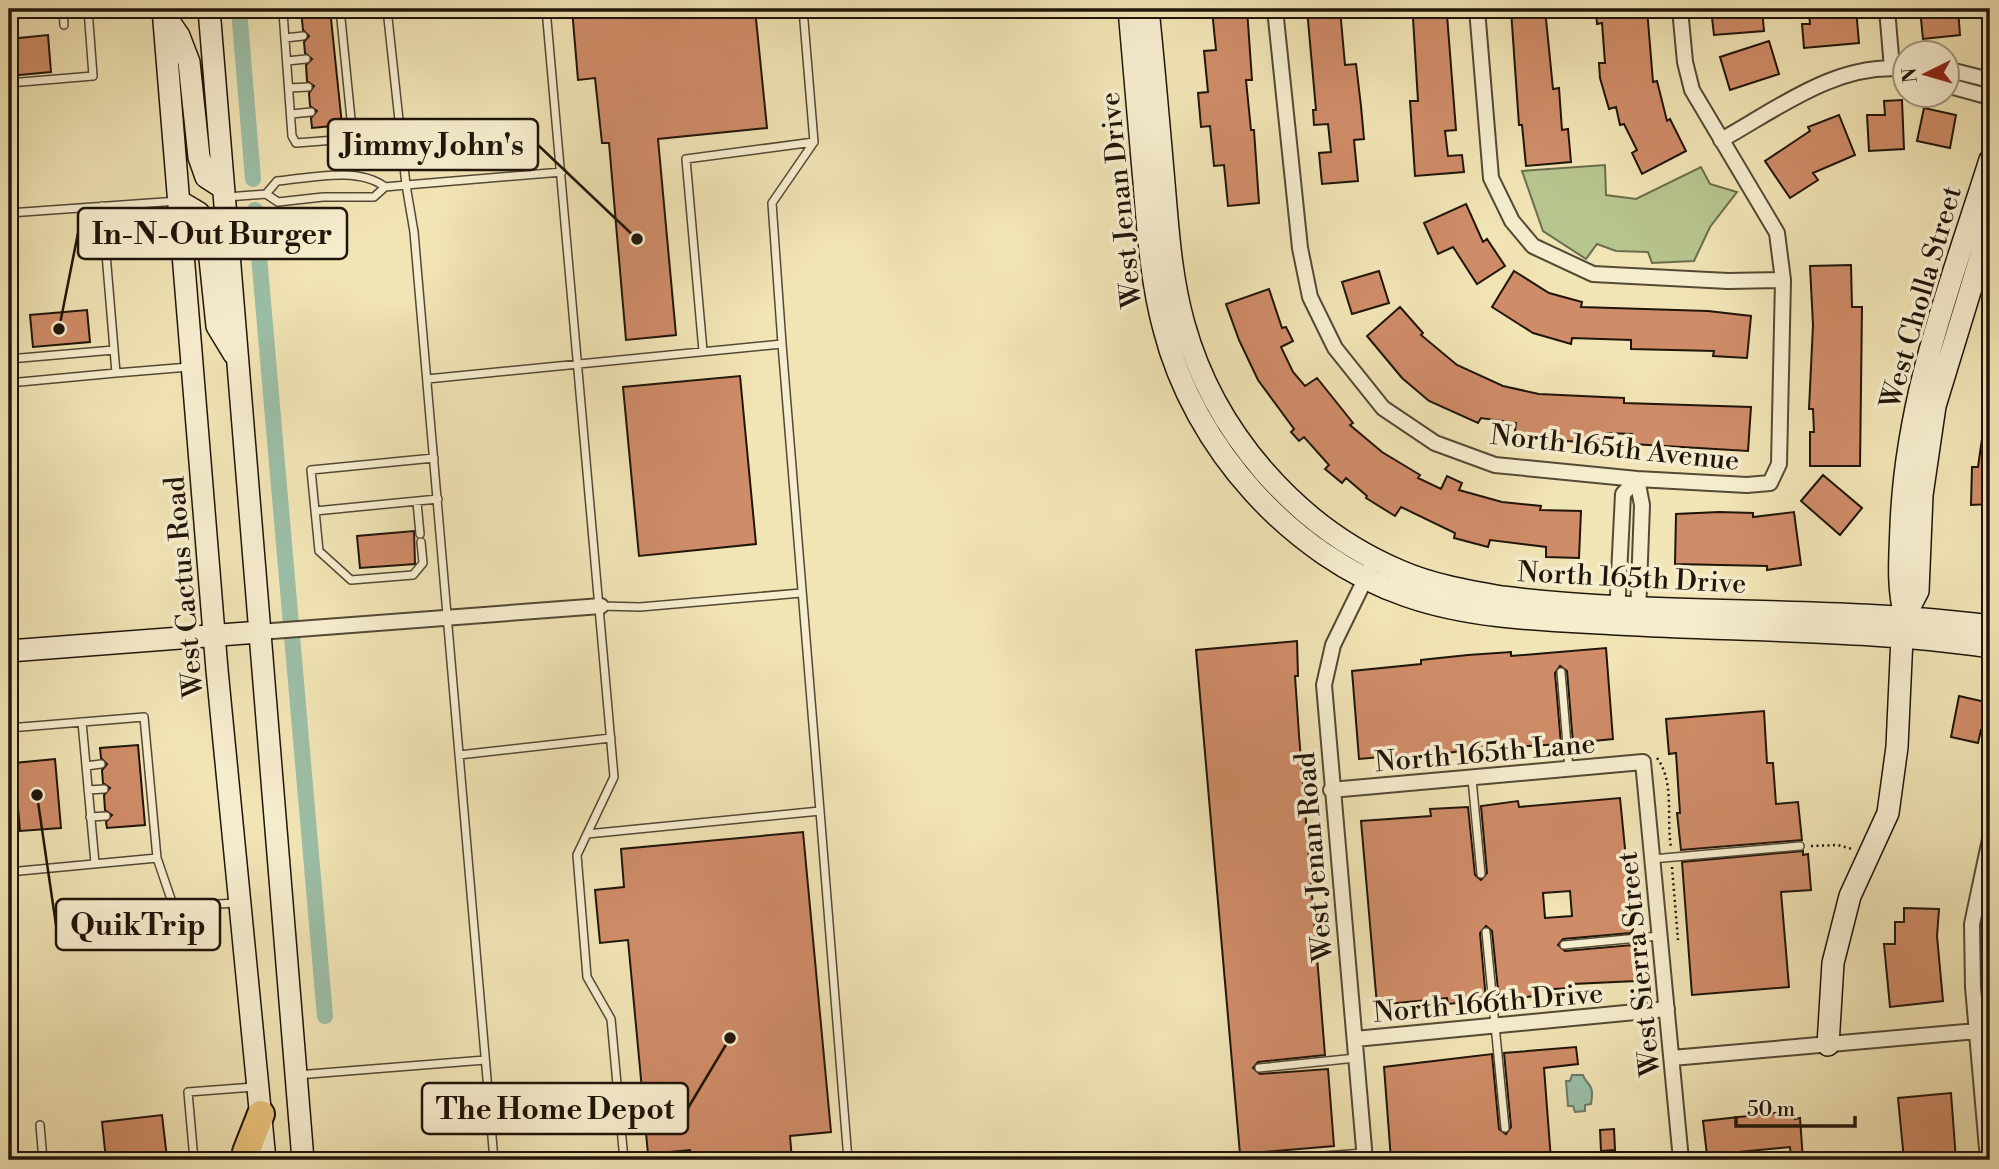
<svg xmlns="http://www.w3.org/2000/svg" width="1999" height="1169" font-family="'Libre Bodoni',serif">
<rect width="100%" height="100%" fill="#f1e4b5"/>
<filter id="stains"><feTurbulence type="fractalNoise" baseFrequency=".00286" numOctaves="4"/><feColorMatrix values="0 0 0 0 .2 0 0 0 0 .09 0 0 0 0 .02 0 0 0 .5 -.17"/></filter>
<radialGradient id="worn" r=".72"><stop offset=".6" stop-color="#630" stop-opacity="0"/><stop offset="1" stop-color="#630" stop-opacity=".3"/></radialGradient>
<path fill="#b7c58f" stroke="#6c6d4c" stroke-width="2" d="M1605,165L1606,195L1636,199L1701,167L1710,184L1737,192L1710,227L1694,261L1652,263L1648,252L1616,251L1597,244L1586,259L1543,231L1522,171Z"/>
<path fill="#9cbfa7" stroke="#6a7b68" stroke-width="2" d="M1572,1075H1583C1586,1086 1595,1081 1591,1104L1585,1105V1111L1575,1112L1573,1106H1568L1566,1081H1570Z"/>
<g fill="none" stroke-linecap="round" stroke-linejoin="round">
<path stroke="#9cbfa7" stroke-width="16" d="M239,9L253,179
M255,210L325,1016"/>
</g>
<path fill="#cf8c68" stroke="#20150a" stroke-width="2" fill-rule="evenodd" d="M330,9L342,125L312,128L311,118L317,111L310,106L309,93L314,86L307,81L306,65L312,59L305,53L304,42L309,36L303,30L301,10Z
M572,9H755L767,128L658,139L676,335L626,340L609,143H602L595,78L578,80Z
M1247,9L1252,80H1246L1251,130H1254L1259,203L1228,206L1224,165L1214,166L1210,126L1201,127L1198,93L1208,92L1204,51L1216,50L1212,10Z
M1307,9H1340L1345,65L1356,64L1361,106L1364,139L1354,140L1358,181L1322,184L1319,153L1331,152L1328,124L1314,125L1313,110H1316Z
M1545,9L1553,89L1559,88L1562,130L1568,129L1571,162L1526,166L1522,125H1519L1511,10Z
M1596,9H1647L1653,82L1657,81L1667,121L1670,119L1686,151L1642,174L1632,153L1637,150L1624,124L1620,125L1616,107L1609,109L1600,78L1599,63H1605L1602,23L1597,24Z
M1711,9H1762L1764,31L1714,35Z
M1856,9L1859,43L1804,48L1802,24H1810L1809,13Z
M1920,9H1958L1960,35L1923,39Z
M1447,15L1456,130L1445,131L1448,156L1462,155L1464,172L1415,176L1410,101H1418L1413,18Z
M48,35L51,72L9,76V39Z
M1769,41L1779,74L1730,90L1720,57Z
M1902,100L1904,149L1869,151L1867,115H1885L1884,101Z
M1924,108L1956,115L1950,148L1917,141Z
M1839,115L1855,155L1813,173L1818,180L1790,198L1765,161L1810,131L1808,127Z
M1466,204L1483,242L1487,239L1505,266L1477,284L1453,247L1438,254L1424,223Z
M1851,265L1852,307H1862L1860,466H1810V432H1814L1813,409H1809L1813,325L1810,266Z
M1379,271L1389,303L1352,314L1342,282Z
M1514,271L1549,293L1582,302L1581,307L1708,311L1751,316L1747,358L1713,356L1714,351L1631,349V340L1572,338L1571,344L1533,333L1492,307Z
M1269,289L1282,328L1286,327L1293,341L1281,347L1293,372L1305,386L1317,378L1353,423L1350,425L1382,452L1420,475L1418,478L1441,489L1447,476L1462,483L1459,490L1502,502L1541,506L1540,510L1581,511L1579,558L1546,557V547L1490,540L1488,547L1454,538L1455,533L1401,507L1395,516L1366,498L1367,496L1346,478L1342,483L1325,469L1329,465L1304,437L1299,441L1291,432L1294,429L1258,380L1239,340L1226,304Z
M1400,307L1423,333L1421,335L1457,365L1503,386L1539,394L1624,398V403L1751,407L1748,451L1632,444V434L1606,433V447H1589V442L1514,439L1516,423L1481,418L1478,423L1429,401L1402,378L1367,336Z
M87,310L90,342L33,347L30,315Z
M740,376L756,544L639,556L623,387Z
M1983,432H1990V504L1971,505L1972,467H1978Z
M1823,475L1862,508L1840,535L1801,501Z
M1719,512L1753,513V517L1794,512L1801,565L1767,570V566L1675,564L1676,514Z
M414,531L415,564L360,568L357,536Z
M1297,641L1298,676H1295L1299,735L1325,1055L1258,1062L1253,1068L1260,1074L1328,1069L1334,1146L1240,1154L1196,650Z
M1606,648L1613,739L1573,743L1567,671L1560,666L1555,673L1561,744L1466,750L1430,756L1429,753L1359,759L1352,671L1421,664V660L1468,655L1511,652V656Z
M1959,696L1990,703V732L1981,730L1978,743L1951,737Z
M1764,711L1767,763H1773L1776,804L1798,802L1802,840L1681,850L1677,813H1680L1676,753L1669,754L1666,719Z
M138,745L145,825L107,828L106,822L112,815L105,810L104,795L110,788L103,783L102,770L107,764L101,758L100,748Z
M55,759L61,828L20,831L14,763Z
M1620,798L1633,929L1631,933L1563,939L1558,945L1565,951L1632,945L1636,981L1573,984V988L1535,990V996L1499,1000L1492,931L1486,926L1480,933L1486,1000L1448,1004L1447,998L1377,1005L1361,821L1431,816L1430,809L1468,807L1475,875L1481,880L1487,873L1481,806L1518,801L1519,807ZM1570,891L1572,916L1545,918L1543,893Z
M803,832L831,1132L790,1136L792,1160H691L690,1150L648,1154L628,940L600,943L595,890L624,887L621,849Z
M1803,851V855L1808,854L1811,890L1781,892L1789,987L1692,995L1682,862Z
M1904,908L1939,909L1937,936L1943,1001L1890,1007L1884,944H1895V922H1904Z
M1576,1047L1578,1064L1544,1068L1551,1160H1391L1384,1067L1492,1054L1499,1129L1506,1134L1511,1127L1504,1053Z
M1951,1093L1956,1160H1904L1898,1098Z
M1794,1111L1795,1119L1800,1118L1803,1160H1791L1790,1147L1707,1155L1703,1121Z
M162,1115L167,1158L106,1160L102,1122Z
M1614,1129L1615,1150L1601,1151L1600,1130Z"/>
<g fill="none" stroke-linecap="round" stroke-linejoin="round">
<g stroke="#544935" stroke-width="10">
<path id="lane" d="M63,9L64,25
M292,9L283,12L292,136L296,143L401,135
M340,9L353,139
M546,9L614,777L577,855L587,977L611,1019L624,1160
M285,38L303,36
M287,61L306,59
M9,83L93,76L88,9
M289,88L308,87
M291,114L311,112
M266,194L277,181C309,178 359,166 385,187
M227,197L266,194L278,202L323,197H374L385,187L406,185L387,9
M102,206L116,373L189,367
M9,213L178,201
M703,351L686,159L814,142
M9,359L114,350
M427,379L782,344L772,203L814,142L803,9
M9,383L116,373
M417,502L420,534
M315,511L438,499
M421,542L423,563L413,575L351,580L319,551L311,470L434,458
M601,606L640,607L801,593
M1561,672L1569,769
M82,722L95,863
M9,728L144,717L157,858
M459,755L611,738
M86,766L101,764
M1472,779L1481,874
M88,790L104,789
M820,811L848,1160
M90,817L106,816
M587,834L820,811L782,344
M1652,859L1800,846
M9,872L157,858L172,902L182,906L236,903
M1486,932L1505,1128
M1564,945L1659,936
M1259,1068L1356,1058
M297,1075L485,1060
M40,1125L43,1160
M809,1157V1160
M194,1160L188,1092L254,1087
M494,1160L414,232L406,185L562,172
M1270,1160L1364,1153"/>
</g>
<g stroke="#544935" stroke-width="18">
<path id="street" d="M1275,9L1300,248L1310,297L1335,348L1383,408L1435,443L1495,465L1637,479L1747,485L1770,483L1779,464L1783,280L1777,233L1692,90L1685,62L1680,9
M1477,9L1491,178L1512,221L1533,246L1593,274L1728,281L1783,280
M1887,9L1892,68
M1946,69L1990,80
M1946,85L1990,97
M1721,140C1777,109 1837,62 1904,69
M1637,479L1642,505L1638,614
M1617,615L1623,494L1637,479
M259,632L601,606
M1331,790L1643,762L1681,1160
M1355,1039L1667,1009
M1672,1058L1977,1031
M1365,1160L1324,685L1333,645L1375,559
M1988,1160L1973,987L1972,924L1990,839"/>
</g>
<g stroke="#20150a" stroke-width="24">
<path id="secondary" d="M163,9L217,670L265,1160
M209,9L303,1160
M1129,9C1134,67 1139,124 1144,182C1148,232 1151,281 1164,329C1194,447 1291,556 1407,596C1473,619 1547,620 1617,624C1741,631 1867,629 1990,647
M1148,9C1154,67 1159,125 1164,183C1168,230 1171,278 1184,324C1214,432 1296,527 1400,571C1432,585 1467,591 1502,597C1664,617 1829,605 1990,626
M164,14L179,36L189,62L199,157L206,177L223,188
M179,201L199,213L207,230L217,326L234,354
M1905,616C1897,586 1900,557 1901,526C1906,395 1951,283 1990,160
M9,651L259,632
M1828,1045L1833,963L1850,896L1888,813L1897,747L1902,637L1905,616L1918,591L1922,495L1935,406L1990,226"/>
</g>
<g stroke="#20150a" stroke-width="30">
<path id="highway" d="M246,1160V1152L261,1114"/>
</g>
<path stroke="#20150a" stroke-width="2.5" stroke-dasharray="2 3.5" stroke-linecap="butt" d="M1657,758C1675,782 1666,818 1671,847
M1811,846L1838,845L1852,849
M1672,867L1678,940"/>
<use href="#lane" stroke="#f6edcf" stroke-width="7"/>
<use href="#street" stroke="#f6edcf" stroke-width="14"/>
<use href="#secondary" stroke="#f6edcf" stroke-width="21"/>
<use href="#highway" stroke="#e8c27a" stroke-width="26"/>
</g>
<g text-anchor="middle" stroke-width="7" stroke-linejoin="round" paint-order="stroke">
<g font-size="28" fill="#20150a" stroke="#f6edcf">
<text transform="translate(1120 200) rotate(-96)" y="10">West Jenan Drive</text>
<text transform="translate(1920 297) rotate(-74)" y="10">West Cholla Street</text>
<text transform="translate(1615 447) rotate(6)" y="10">North 165th Avenue</text>
<text transform="translate(1632 577) rotate(3)" y="10">North 165th Drive</text>
<text transform="translate(183 587) rotate(-95)" y="10">West Cactus Road</text>
<text transform="translate(1485 752) rotate(-5)" y="10">North 165th Lane</text>
<text transform="translate(1313 857) rotate(-95)" y="10">West Jenan Road</text>
<text transform="translate(1638 964) rotate(-96)" y="10">West Sierra Street</text>
<text transform="translate(1488 1002) rotate(-5)" y="10">North 166th Drive</text>
</g>
</g>
<path fill="none" stroke="#20150a" stroke-width="2.5" d="M637 239L538 145M59 329L78 233M37 795L56 925M730 1038L688 1108"/>
<g fill="#20150a" stroke="#f6edcf" stroke-width="2.5">
<circle cx="637" cy="239" r="7"/>
<circle cx="59" cy="329" r="7"/>
<circle cx="37" cy="795" r="7"/>
<circle cx="730" cy="1038" r="7"/>
</g>
<g fill="#f6edcf" stroke="#20150a" stroke-width="2.5">
<rect x="328" y="119" width="210" height="51" rx="7"/>
<rect x="78" y="208" width="269" height="51" rx="7"/>
<rect x="56" y="899" width="164" height="51" rx="7"/>
<rect x="422" y="1083" width="266" height="51" rx="7"/>
</g>
<g font-size="30" text-anchor="middle" font-weight="bold" fill="#20150a">
<text x="433" y="155">Jimmy John's</text>
<text x="212" y="244">In-N-Out Burger</text>
<text x="138" y="935">QuikTrip</text>
<text x="555" y="1119">The Home Depot</text>
</g>
<rect width="1999" height="1169" fill="none" stroke="#f1e4b5" stroke-width="35"/>
<rect x="10" y="10" width="1978" height="1148" fill="none" stroke="#20150a" stroke-width="3.5"/>
<rect x="18" y="18" width="1964" height="1134" fill="none" stroke="#20150a" stroke-width="2"/>
<g transform="translate(1926 74) rotate(265)"><circle r="33" fill="#f6edcf" stroke="#a09780" stroke-width="2"/>
<path d="M0-5L12 26L0 18L-12 26Z" fill="#8f2418"/>
<text y="-10" font-size="19" font-weight="bold" text-anchor="middle" fill="#20150a">N</text>
</g>
<path d="M1736 1116v10h119v-10" fill="none" stroke="#20150a" stroke-width="3.5"/>
<text x="1747" y="1116" font-size="21" fill="#20150a" stroke="#f6edcf" stroke-width="5" paint-order="stroke">50 m</text>
<rect width="100%" height="100%" filter="url(#stains)"/>
<rect width="100%" height="100%" fill="url(#worn)"/>
</svg>
